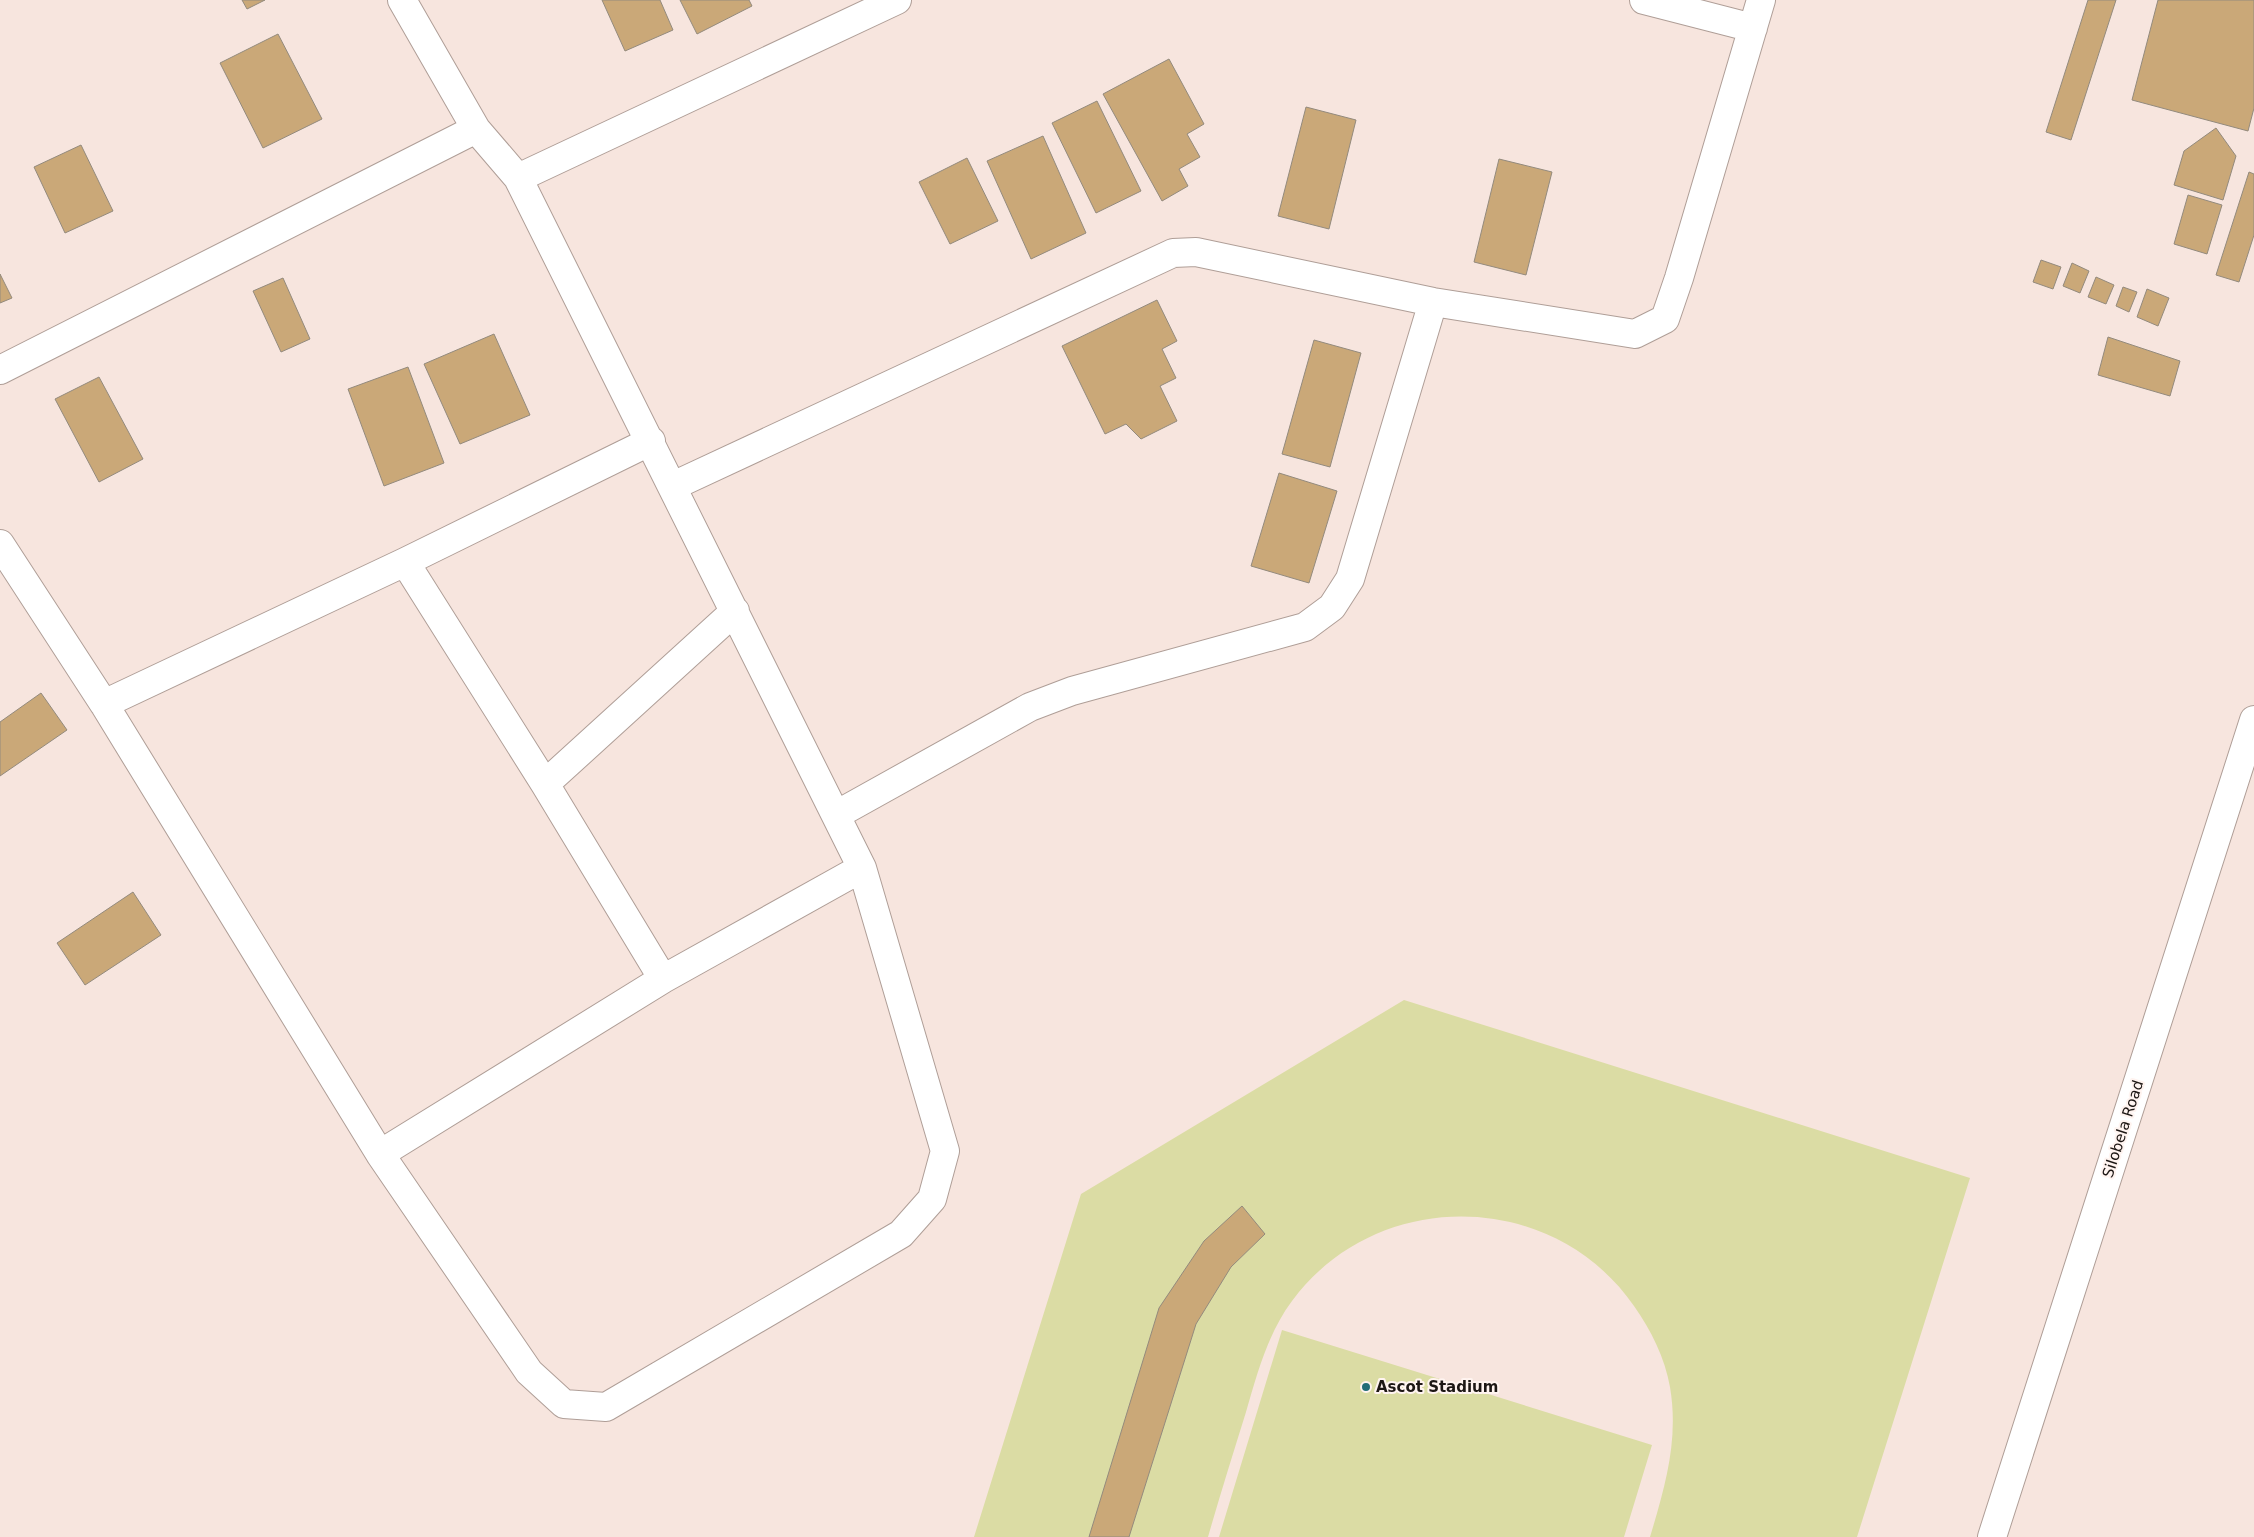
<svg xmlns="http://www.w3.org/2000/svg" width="2254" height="1537" font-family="'DejaVu Sans',sans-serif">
<rect width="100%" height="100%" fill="#f7e5de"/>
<path fill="#dbdca4" d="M1404,1000L1970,1178L1857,1537H1650C1665,1487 1679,1440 1670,1387C1665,1358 1651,1330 1634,1306C1553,1189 1377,1186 1292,1301C1268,1333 1257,1374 1246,1412C1233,1454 1220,1495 1208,1537H974L1081,1194Z
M1282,1330L1652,1445L1624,1537H1219Z"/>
<path fill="#caa878" stroke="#938a7d" d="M242,0H265L247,9Z
M602,0H660L673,30L625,51Z
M680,0H749L752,6L697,34Z
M2088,0H2116L2071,140L2046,132Z
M2158,0H2254V108L2248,131L2132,100Z
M278,34L322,119L263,148L220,63Z
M1169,59L1204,124L1187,134L1200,157L1179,169L1188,186L1162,201L1103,94Z
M1097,101L1141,191L1096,213L1052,123Z
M1306,107L1356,120L1329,229L1278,216Z
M2216,128L2236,156L2223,200L2174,185L2184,151Z
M1043,136L1086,233L1031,259L987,161Z
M81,145L113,211L65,233L34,167Z
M967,158L998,221L950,244L919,182Z
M1499,159L1552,172L1526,275L1474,262Z
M2249,172L2254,174V235L2239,282L2216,275Z
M2188,195L2222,205L2207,254L2174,244Z
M2041,260L2061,267L2053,289L2033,282Z
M2072,263L2089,271L2080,293L2063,286Z
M0,274L12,298L0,303Z
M2096,277L2114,285L2106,304L2088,297Z
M283,278L310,339L281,352L253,291Z
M2123,287L2137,292L2129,312L2116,306Z
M2147,289L2169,298L2158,326L2137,317Z
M1157,300L1177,341L1162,349L1176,378L1160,386L1177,421L1141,439L1126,424L1105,434L1062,346Z
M494,334L530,415L460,444L424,364Z
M2108,337L2180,361L2170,396L2098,375Z
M1314,340L1361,353L1330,467L1282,454Z
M408,367L444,463L384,486L348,389Z
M99,377L143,459L99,482L55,399Z
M1279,473L1337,491L1309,583L1251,566Z
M41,693L67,730L0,776V722Z
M133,892L161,935L85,985L57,943Z
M1242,1206L1265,1234L1231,1267L1196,1324L1129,1537H1089L1159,1308L1204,1241Z"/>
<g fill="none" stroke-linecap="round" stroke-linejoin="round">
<g stroke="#af9e97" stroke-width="30">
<path id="street" d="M1644,0L1753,28
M518,178L897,0
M0,370L476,129
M673,486L1173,253L1196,252L1433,302L1635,334L1665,319L1679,278L1761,0
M0,544L104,704L380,1154L529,1372L564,1404L606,1407L901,1234L932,1199L945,1151L862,868L518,178L476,129L402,0
M405,562L545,784L663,979
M104,704L405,562L651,441
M545,784L735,611
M836,815L1030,707L1072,691L1305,627L1332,607L1350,579L1433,302
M380,1154L663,979L862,868"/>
</g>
<g stroke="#af9e97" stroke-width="30">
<path id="secondary" d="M1992,1537L2254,720"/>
</g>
<use href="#street" stroke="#fff" stroke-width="28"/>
<use href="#secondary" stroke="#fff" stroke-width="28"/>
</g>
<circle fill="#236d77" stroke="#fff4f0" stroke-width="2" cx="1366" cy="1387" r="5"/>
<g text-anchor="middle" stroke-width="4" stroke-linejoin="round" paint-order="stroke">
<g font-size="15" fill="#1d1714" stroke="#fff4f0">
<text transform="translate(2123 1129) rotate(-72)" y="5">Silobela Road</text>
</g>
<g font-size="15" font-weight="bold" fill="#1d1714" stroke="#fff4f0" text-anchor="start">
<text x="1376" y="1392">Ascot Stadium</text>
</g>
</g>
</svg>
